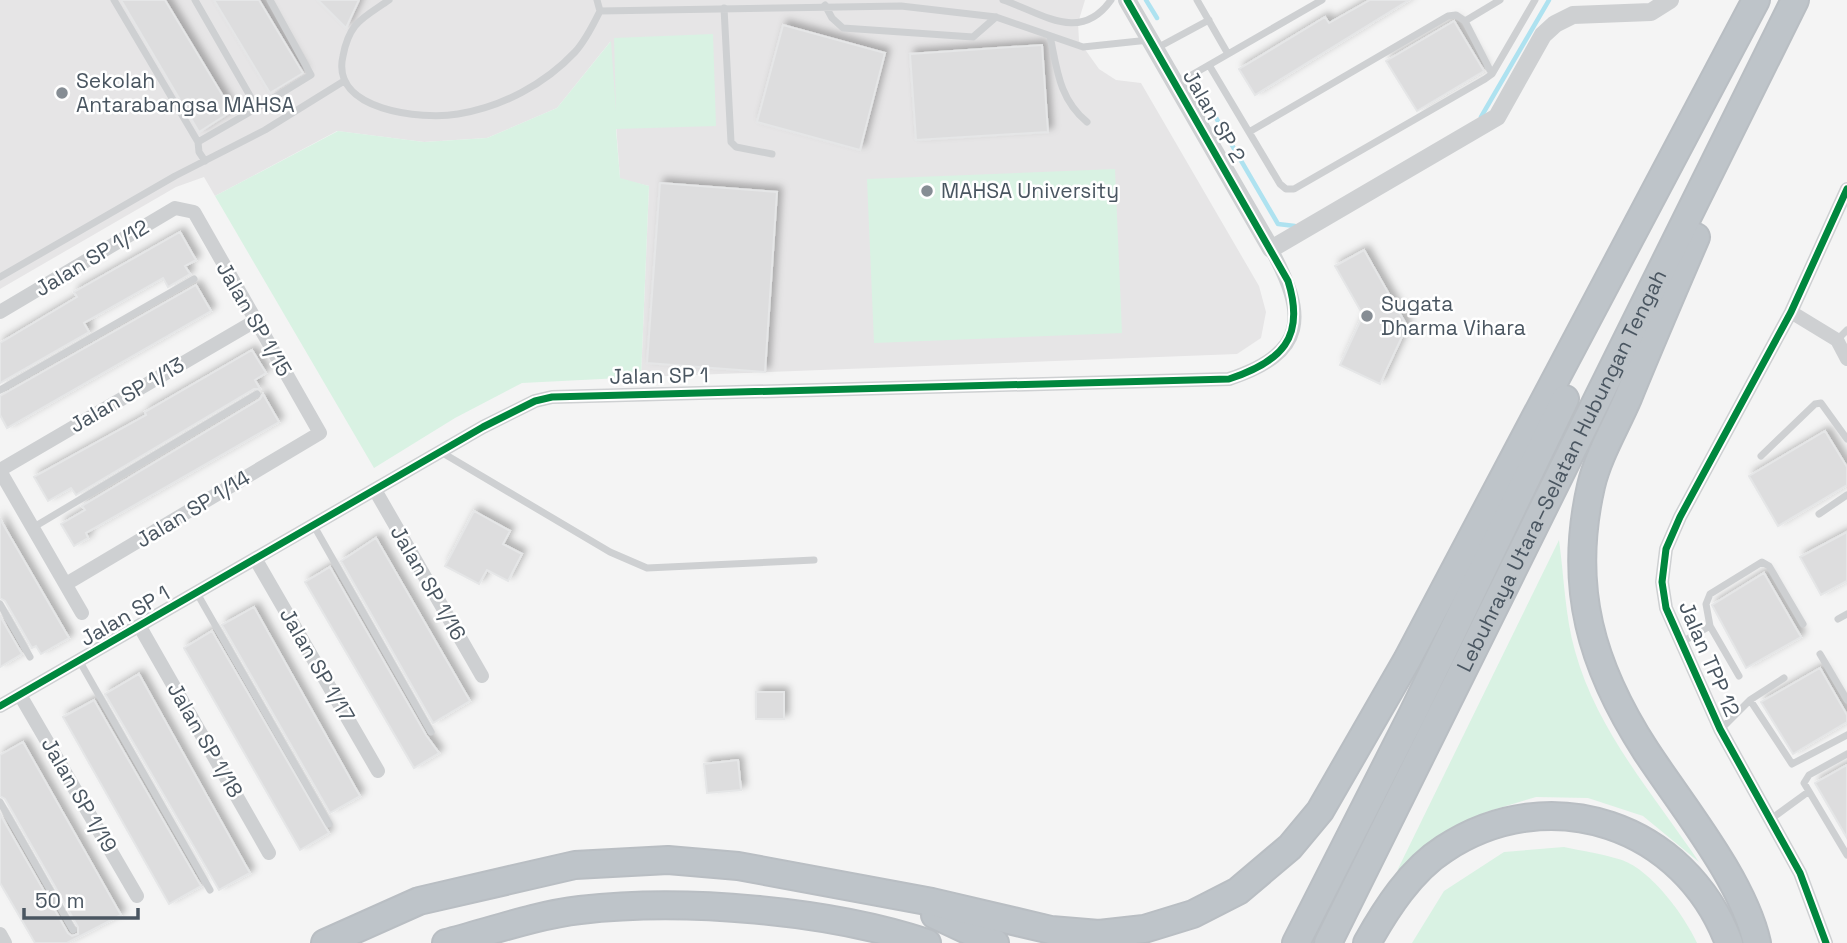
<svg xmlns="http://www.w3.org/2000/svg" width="1847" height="943" font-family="'Space Grotesk',sans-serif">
<defs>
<filter id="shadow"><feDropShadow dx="4.5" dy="-4.5" stdDeviation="3.5" flood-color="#0004"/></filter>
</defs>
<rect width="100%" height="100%" fill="#f4f4f4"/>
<path fill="#e6e5e6" d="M0,0H1085L1078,23L1079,41L1099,69L1116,80L1141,83L1259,286L1266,312L1261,338L1237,354L641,377L649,186L620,179L610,42L557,108L487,138L424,142L337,131L215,196L204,177L176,187L0,289Z"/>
<path fill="#d9f2e3" d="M713,34L716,126L616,129L620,178L649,186L641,377L522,383L455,418L374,468L215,196L338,131L424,142L487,138L557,108L611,41L616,112L614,38Z
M1115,169L1122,333L874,343L867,179Z
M1559,540C1564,576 1565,616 1575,651C1597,731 1654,795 1699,862L1643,816L1588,798L1536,797L1486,812L1450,830L1397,871Z
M1564,847C1583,851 1603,854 1622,860C1652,871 1684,915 1697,943H1412L1444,891L1504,852Z"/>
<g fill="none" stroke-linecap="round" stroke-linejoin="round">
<path stroke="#aee2f0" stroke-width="4.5" d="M1146,0L1157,18
M1201,92L1278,224L1295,226
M1481,117L1549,0"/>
</g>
<path fill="#ddddde" stroke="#e5e6e7" stroke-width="2" filter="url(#shadow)" d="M121,0H165L232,111L199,132Z
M214,0H259L303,73L270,93Z
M318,0H359L346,28Z
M1370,0H1409L1255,95L1239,69L1325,17L1329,23Z
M1454,21L1484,71L1417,111L1386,61Z
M783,25L885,53L860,150L757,122Z
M1042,45L1048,132L916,140L910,54Z
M660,183L777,192L765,372L647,363Z
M180,232L196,260L185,266L190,274L168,287L163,278L84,323L89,332L0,383V343L77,297L74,292Z
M1364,250L1407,326L1380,384L1340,365L1363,315L1335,266Z
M196,285L211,311L7,428L0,415V396Z
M252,350L266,373L255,380L260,389H254L76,495L71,488L48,501L34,477L146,415L145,412Z
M263,394L279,422L86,533L88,538L74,546L61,524L85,510L82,506L260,399Z
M1825,431L1847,467V485L1778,526L1749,476Z
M474,511L510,531L503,544L522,554L508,581L487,570L479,584L445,566Z
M0,519L69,638L41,654L36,646L32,648L5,601L0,598Z
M1847,532V581L1821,595L1800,557Z
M376,538L470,701L433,723L341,561Z
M330,567L426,735L439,753L414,768L305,582Z
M1764,573L1801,637L1746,668L1712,605Z
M254,607L360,796L330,813L222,625Z
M0,616L22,654L0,667Z
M212,631L329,833L300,850L184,648Z
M1820,668L1847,715V722L1793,754L1761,702Z
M139,674L250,873L219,890L105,694Z
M756,692H784V719H756Z
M94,700L201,886L169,904L63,717Z
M23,742L121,915L67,943H35L0,883V814L68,933L72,936L78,934V927L5,799L0,796V755Z
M738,760L741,790L707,793L704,764Z
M1847,765V838L1815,783Z"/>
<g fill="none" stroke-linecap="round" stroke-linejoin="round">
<g stroke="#b9bec3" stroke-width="30">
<g id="motorway">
<path d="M1696,237C1673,291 1650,344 1628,398C1616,426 1598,456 1591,486C1568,587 1591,666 1646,751C1682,806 1743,880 1757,943"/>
<path d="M935,915L995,943"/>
<path d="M325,943L419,901L575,865L668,860L738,866L932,902L1051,930L1099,934L1144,929L1193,914L1238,891L1290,847L1320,811L1407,660L1756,0"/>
<path d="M446,943C489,932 536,915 580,910C684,898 828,910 927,943"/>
<path d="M1296,943L1413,713L1565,399"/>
<path id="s1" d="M1328,943L1795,0"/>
<path d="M1367,943C1386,909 1411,870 1444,849C1550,779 1685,825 1729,943"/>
</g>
</g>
<path stroke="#ced0d2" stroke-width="7" d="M114,0L198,142L199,152L205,161
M195,0L257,108L311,75L270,0
M389,0C378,8 363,16 355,26C348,35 345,45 343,56C330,111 422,120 458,114C502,107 545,84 575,52C586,40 593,25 600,11L597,0
M1003,0C1042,13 1080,44 1111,0
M1197,0L1228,54
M825,5L832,18L843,28L973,37L996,17
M724,8L731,142L736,147L772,154
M600,11L901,6L996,17L1083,47L1149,40
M1465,21L1500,0
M1050,36C1057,69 1059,99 1087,122
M1157,48L1209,20
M1209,65L1322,0
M1176,84L1209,65L1280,184L1286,189H1294L1485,79L1492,74L1535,0
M1249,132L1448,16L1456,15L1465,21L1492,74
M198,142L257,108
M0,277L175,176L265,130L344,81
M1837,340L1847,330
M0,390L194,279
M441,452L610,552L647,568L814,560
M1761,456L1815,404L1821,403L1847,439
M1819,514L1847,495
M314,526L431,732
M34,527L257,394
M198,595L329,824
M0,604L30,657
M1838,619L1847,614
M1710,626L1739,676
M1682,642L1710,626L1706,604L1710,594L1762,562L1769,566L1803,624
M1820,654L1847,700
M80,662L210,890
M1750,700L1792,764L1847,735
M1721,729L1750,700L1784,678
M1847,754L1809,775L1804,783L1847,855
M0,802L73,930
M1771,819L1808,792"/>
<path stroke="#ced0d2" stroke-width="14" d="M0,312L175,208L194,212L320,433L66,584
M1791,312L1837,340L1847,359
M0,470L255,321
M0,471L82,613
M375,490L482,676
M256,560L378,771
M140,627L269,853
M20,695L137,896
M0,706L483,427L535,401L552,397L1229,379C1308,353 1307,315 1271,249
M0,934L5,943
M1826,943L1800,873L1720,729L1666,608L1662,582L1666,549L1680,517L1791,312L1847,189"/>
<path stroke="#ced0d2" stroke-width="18" d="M1127,0L1271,249L1497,117L1543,35L1555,24L1573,15L1651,12L1670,0"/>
<use href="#motorway" stroke="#bec4c9" stroke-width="26"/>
<g stroke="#fff" stroke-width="11">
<path id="cycleway" d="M0,706L483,427L535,401L552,397L1229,379C1281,362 1306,338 1288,281L1127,0
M1826,943L1800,873L1720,729L1666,608L1662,582L1666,549L1680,517L1791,312L1847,189"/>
</g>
<use href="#cycleway" stroke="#00873e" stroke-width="7"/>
</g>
<g fill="#868d94" stroke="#fff" stroke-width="2.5">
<circle cx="62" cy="93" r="7"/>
<circle cx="927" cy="191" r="7"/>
<circle cx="1367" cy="316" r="7"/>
</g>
<g text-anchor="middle" stroke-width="5" stroke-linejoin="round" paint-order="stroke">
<g font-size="21" fill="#4a5661" stroke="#fff" text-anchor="start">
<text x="76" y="88">Sekolah<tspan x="76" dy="24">Antarabangsa MAHSA</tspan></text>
<text x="941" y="198">MAHSA University</text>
<text x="1381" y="311">Sugata<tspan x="1381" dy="24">Dharma Vihara</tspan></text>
</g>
<g font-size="21" fill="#4a5661" stroke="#fff">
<text transform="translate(1214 116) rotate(60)" y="7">Jalan SP 2</text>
<text transform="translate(92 258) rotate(-31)" y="7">Jalan SP 1/12</text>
<text transform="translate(254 319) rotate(60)" y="7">Jalan SP 1/15</text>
<text transform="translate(659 376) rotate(-1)" y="7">Jalan SP 1</text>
<text transform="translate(127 395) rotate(-30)" y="7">Jalan SP 1/13</text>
<text dy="7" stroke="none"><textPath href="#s1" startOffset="527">Lebuhraya Utara–Selatan Hubungan Tengah</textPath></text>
<text transform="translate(193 509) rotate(-31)" y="7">Jalan SP 1/14</text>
<text transform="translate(428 583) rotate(60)" y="7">Jalan SP 1/16</text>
<text transform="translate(125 616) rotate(-30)" y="7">Jalan SP 1</text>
<text transform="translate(1709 659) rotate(67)" y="7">Jalan TPP 12</text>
<text transform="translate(317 665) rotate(60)" y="7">Jalan SP 1/17</text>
<text transform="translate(205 740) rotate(60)" y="7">Jalan SP 1/18</text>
<text transform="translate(79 795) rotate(60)" y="7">Jalan SP 1/19</text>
</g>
</g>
<path d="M24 908v10h114v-10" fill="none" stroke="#4a5661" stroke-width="3.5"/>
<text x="35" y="908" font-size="21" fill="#4a5661" stroke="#ffffff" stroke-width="5" paint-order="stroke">50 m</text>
</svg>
